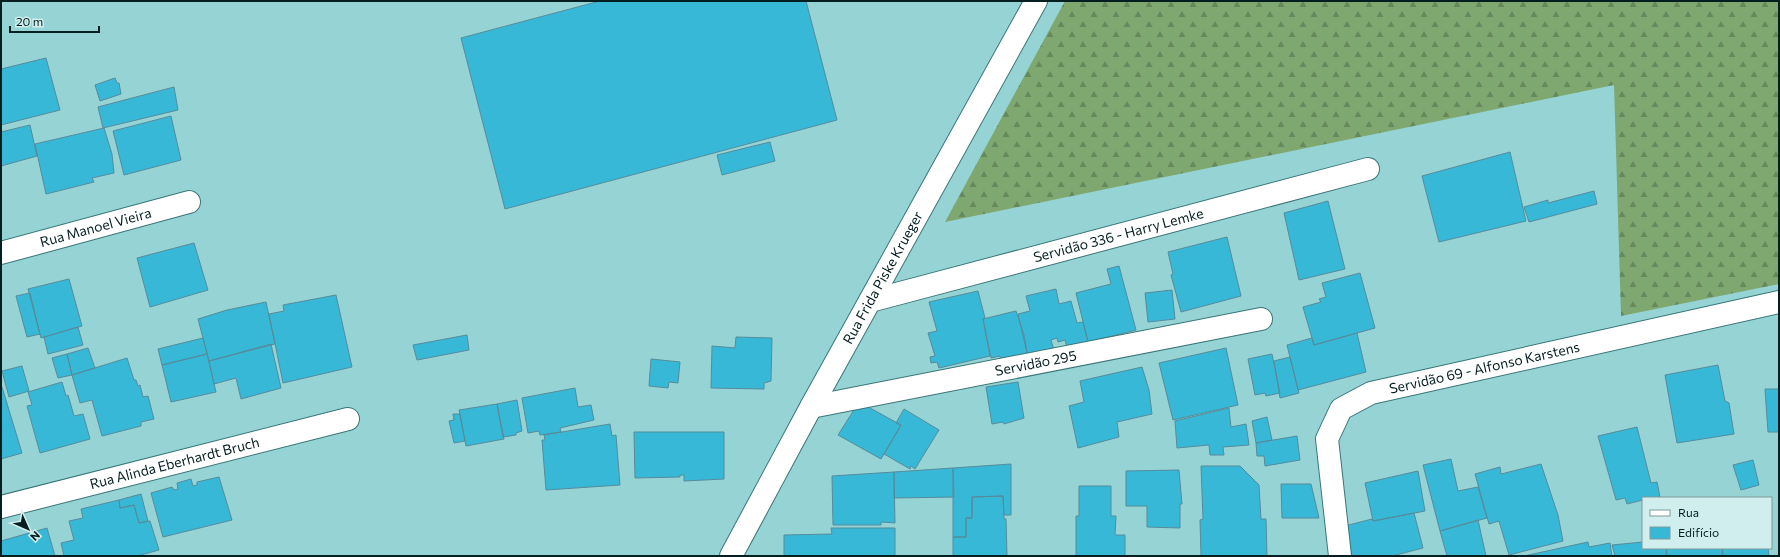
<svg xmlns="http://www.w3.org/2000/svg" width="1780" height="557" font-family="Commissioner,sans-serif">
<defs>
<pattern id="forest-firs" width="22" height="20" patternUnits="userSpaceOnUse"><rect width="22" height="20" fill="#7fa871"/><path d="M5 1l3.5 6h-7zM16 11l3.5 6h-7z" fill="#66885c"/></pattern>
</defs>
<rect width="100%" height="100%" fill="#95d3d5"/>
<path fill="url(#forest-firs)" d="M1065,1H1779V284L1621,316L1614,85L945,222Z"/>
<path fill="#38b8d7" stroke="#558c9c" d="M600,1H806L837,120L505,209L461,38Z
M46,58L60,110L1,125V69Z
M115,78L117,83H119L121,94L100,101L95,85Z
M174,87L178,110L103,128L98,107Z
M171,116L181,160L124,175L113,131Z
M30,125L37,156L1,166V132Z
M104,128L112,154L114,173L92,178L94,182L46,194L35,144Z
M770,142L775,161L722,175L717,155Z
M1510,152L1526,221L1439,242L1422,176Z
M1594,191L1597,204L1529,222L1524,207L1548,200V203Z
M1328,201L1345,269L1299,280L1284,213Z
M1227,237L1241,296L1181,312L1171,275L1173,274L1168,252Z
M194,243L208,290L150,307L137,258Z
M1119,266L1136,330L1088,342L1076,293L1111,284L1107,269Z
M1360,273L1375,328L1314,345L1303,307L1321,302L1319,299L1326,297L1322,283Z
M69,279L82,326L41,338L28,289Z
M1056,289L1059,304L1071,301L1077,323L1083,322L1088,342L1067,347L1065,340L1058,342L1057,338L1051,340L1054,350L1028,357L1018,314L1030,311L1026,296Z
M1172,290L1175,319L1148,322L1145,293Z
M978,291L985,318L983,319L990,356L939,368L937,362L931,363L930,357L935,356L928,333L937,331L929,302Z
M30,293L40,334L27,337L16,296Z
M336,295L352,367L283,383L269,314L284,311L283,305Z
M266,302L275,344L209,361L198,319L227,310Z
M1016,311L1024,335L1028,357L1001,363L1000,356L991,358L983,319Z
M78,327L83,345L48,354L44,337Z
M1357,333L1366,372L1298,390L1287,345L1312,338L1314,345Z
M467,335L469,350L417,360L413,345Z
M736,337L772,338L771,381L764,383V389L711,388L712,346L735,348Z
M203,338L207,354L162,365L158,349Z
M271,344L281,388L241,399L236,378L214,384L209,361Z
M88,348L95,368L72,375L67,354Z
M1226,348L1238,405L1173,420L1159,363Z
M67,354L72,375L58,378L52,358Z
M207,354L216,392L171,402L162,365Z
M1272,354L1280,393L1266,396L1265,393L1255,395L1248,359Z
M1290,357L1299,393L1280,398L1274,361Z
M127,358L134,380H136L138,386L140,385L143,397L148,396L154,419L141,422V426L102,436L92,400L80,403L72,375Z
M651,359L680,362L678,383L669,382L668,388L649,386Z
M1718,365L1725,401L1729,403L1734,434L1677,443L1665,375Z
M22,366L29,391L9,397L2,371Z
M1142,367L1149,390L1152,414L1117,422L1119,437L1078,448L1069,406L1084,402L1080,381Z
M62,382L66,396L68,395L74,416L83,414L90,439L40,453L27,406L32,405L28,392Z
M1018,382L1024,418L1004,424L1003,422L992,424L986,387Z
M2,387L22,453L1,459V388Z
M575,388L578,407L591,405L594,420L560,428L561,432L540,435L539,431L528,433L522,398Z
M1765,389H1779V432H1768Z
M517,400L522,431L516,433V435L503,437L497,404Z
M859,402L901,425L881,459L838,435Z
M497,404L504,439L466,446L459,410Z
M1229,408L1231,427L1246,424L1249,445L1223,447L1224,455H1210L1209,445L1177,448L1175,421Z
M904,409L939,430L915,469L911,466L910,469L884,454L901,425L896,423Z
M453,414H460L465,441L454,443L449,421L454,420Z
M1267,417L1272,440L1256,443L1252,421Z
M610,424L612,436L616,435L620,485L546,490L542,440H545L544,435Z
M1637,427L1651,483L1657,482L1660,497L1643,498V500L1627,504L1625,498L1616,500L1598,436Z
M634,432H724V479L684,481V475H680V477L635,478Z
M1297,436L1300,460L1265,466L1264,456H1257L1256,443Z
M1451,459L1458,491L1478,487L1487,518L1440,531L1423,465Z
M1753,460L1759,485L1741,490L1733,465Z
M1011,464V515H1004L1003,496L972,497V518H966V537H953V468Z
M1541,464L1558,515L1563,541L1509,555L1499,521L1489,524L1475,474L1500,467L1501,474Z
M1201,466H1240L1259,485L1261,519H1266L1267,556H1201L1200,520L1203,519Z
M953,468L954,497L894,498V472Z
M1179,470L1182,504H1180V528L1147,527V506H1126V471Z
M1418,471L1425,511L1373,521L1365,483Z
M894,472L895,523L881,522V525H833L832,476Z
M219,477L232,520L163,537L151,493L172,487L174,490L178,489L177,483L191,479L193,486L197,485V482Z
M1281,484H1311L1319,518H1282Z
M1079,486H1111V516H1116L1115,535H1125V556H1076V516H1079Z
M141,494L148,521L139,523L134,505L120,508L119,500Z
M1003,496L1004,519H1006L1007,556H953V537H966V518H972V497Z
M119,500L120,508L134,505L139,523L150,521L159,550L137,556H64L61,543L74,540L69,521L83,518L81,509Z
M1414,513L1423,548L1392,556H1352L1345,526L1372,519L1373,521Z
M1478,520L1486,556H1447L1440,531Z
M47,528L55,556H1V541Z
M831,528H895V556H784V535L832,534Z
M1588,542L1589,547L1610,543L1612,556H1524Z
M1643,542V548H1666L1667,556H1615L1612,545Z
M1666,548H1722L1723,556H1667Z
M1722,548H1768L1769,556H1723Z"/>
<g fill="none" stroke-linecap="round" stroke-linejoin="round">
<g stroke="#3a7678" stroke-width="24">
<g id="minor">
<path id="s1" d="M1,253L189,202"/>
<path id="s2" d="M870,301L1368,169"/>
<path id="s3" d="M811,407L1261,319"/>
<path id="s4" d="M1,507L348,419"/>
<path id="s5" d="M731,556L811,407L1036,1"/>
<path id="s6" d="M1340,556L1327,439L1341,409L1371,393L1779,302"/>
</g>
</g>
<use href="#minor" stroke="#fff" stroke-width="22"/>
</g>
<g text-anchor="middle" stroke-width="4" stroke-linejoin="round" paint-order="stroke">
<g font-size="14" fill="#051f20" stroke="#d0eeee">
<text dy="5" stroke="none"><textPath href="#s1" startOffset="98">Rua Manoel Vieira</textPath></text>
<text dy="5" stroke="none"><textPath href="#s2" startOffset="257">Servidão 336 - Harry Lemke</textPath></text>
<text dy="5" stroke="none"><textPath href="#s5" startOffset="317">Rua Frida Piske Krueger</textPath></text>
<text dy="5" stroke="none"><textPath href="#s3" startOffset="229">Servidão 295</textPath></text>
<text dy="5" stroke="none"><textPath href="#s6" startOffset="301">Servidão 69 - Alfonso Karstens</textPath></text>
<text dy="5" stroke="none"><textPath href="#s4" startOffset="179">Rua Alinda Eberhardt Bruch</textPath></text>
</g>
</g>
<rect width="1780" height="557" fill="none" stroke="#051f20" stroke-width="4"/>
<rect x="1642" y="497" width="130" height="52" fill="#d0eeee" stroke="#7f9b9c"/>
<rect x="1650" y="510" width="20" height="6" fill="#ffffff" stroke="#7f9b9c"/>
<text x="1678" y="517" font-size="12" fill="#051f20">Rua</text>
<rect x="1650" y="527" width="20" height="12" fill="#38b8d7" stroke="#7f9b9c"/>
<text x="1678" y="537" font-size="12" fill="#051f20">Edifício</text>
<g transform="translate(28 529) rotate(135)" stroke="#d0eeee" stroke-width="3" paint-order="stroke">
<path d="M0-3L7 15L0 10L-7 15Z" fill="#051f20"/>
<text y="-6" font-size="11" font-weight="bold" text-anchor="middle" fill="#051f20">N</text>
</g>
<path d="M10 26v6h89v-6" fill="none" stroke="#051f20" stroke-width="2"/>
<text x="16" y="26" font-size="12" fill="#051f20" stroke="#d0eeee" stroke-width="3" paint-order="stroke">20 m</text>
</svg>
